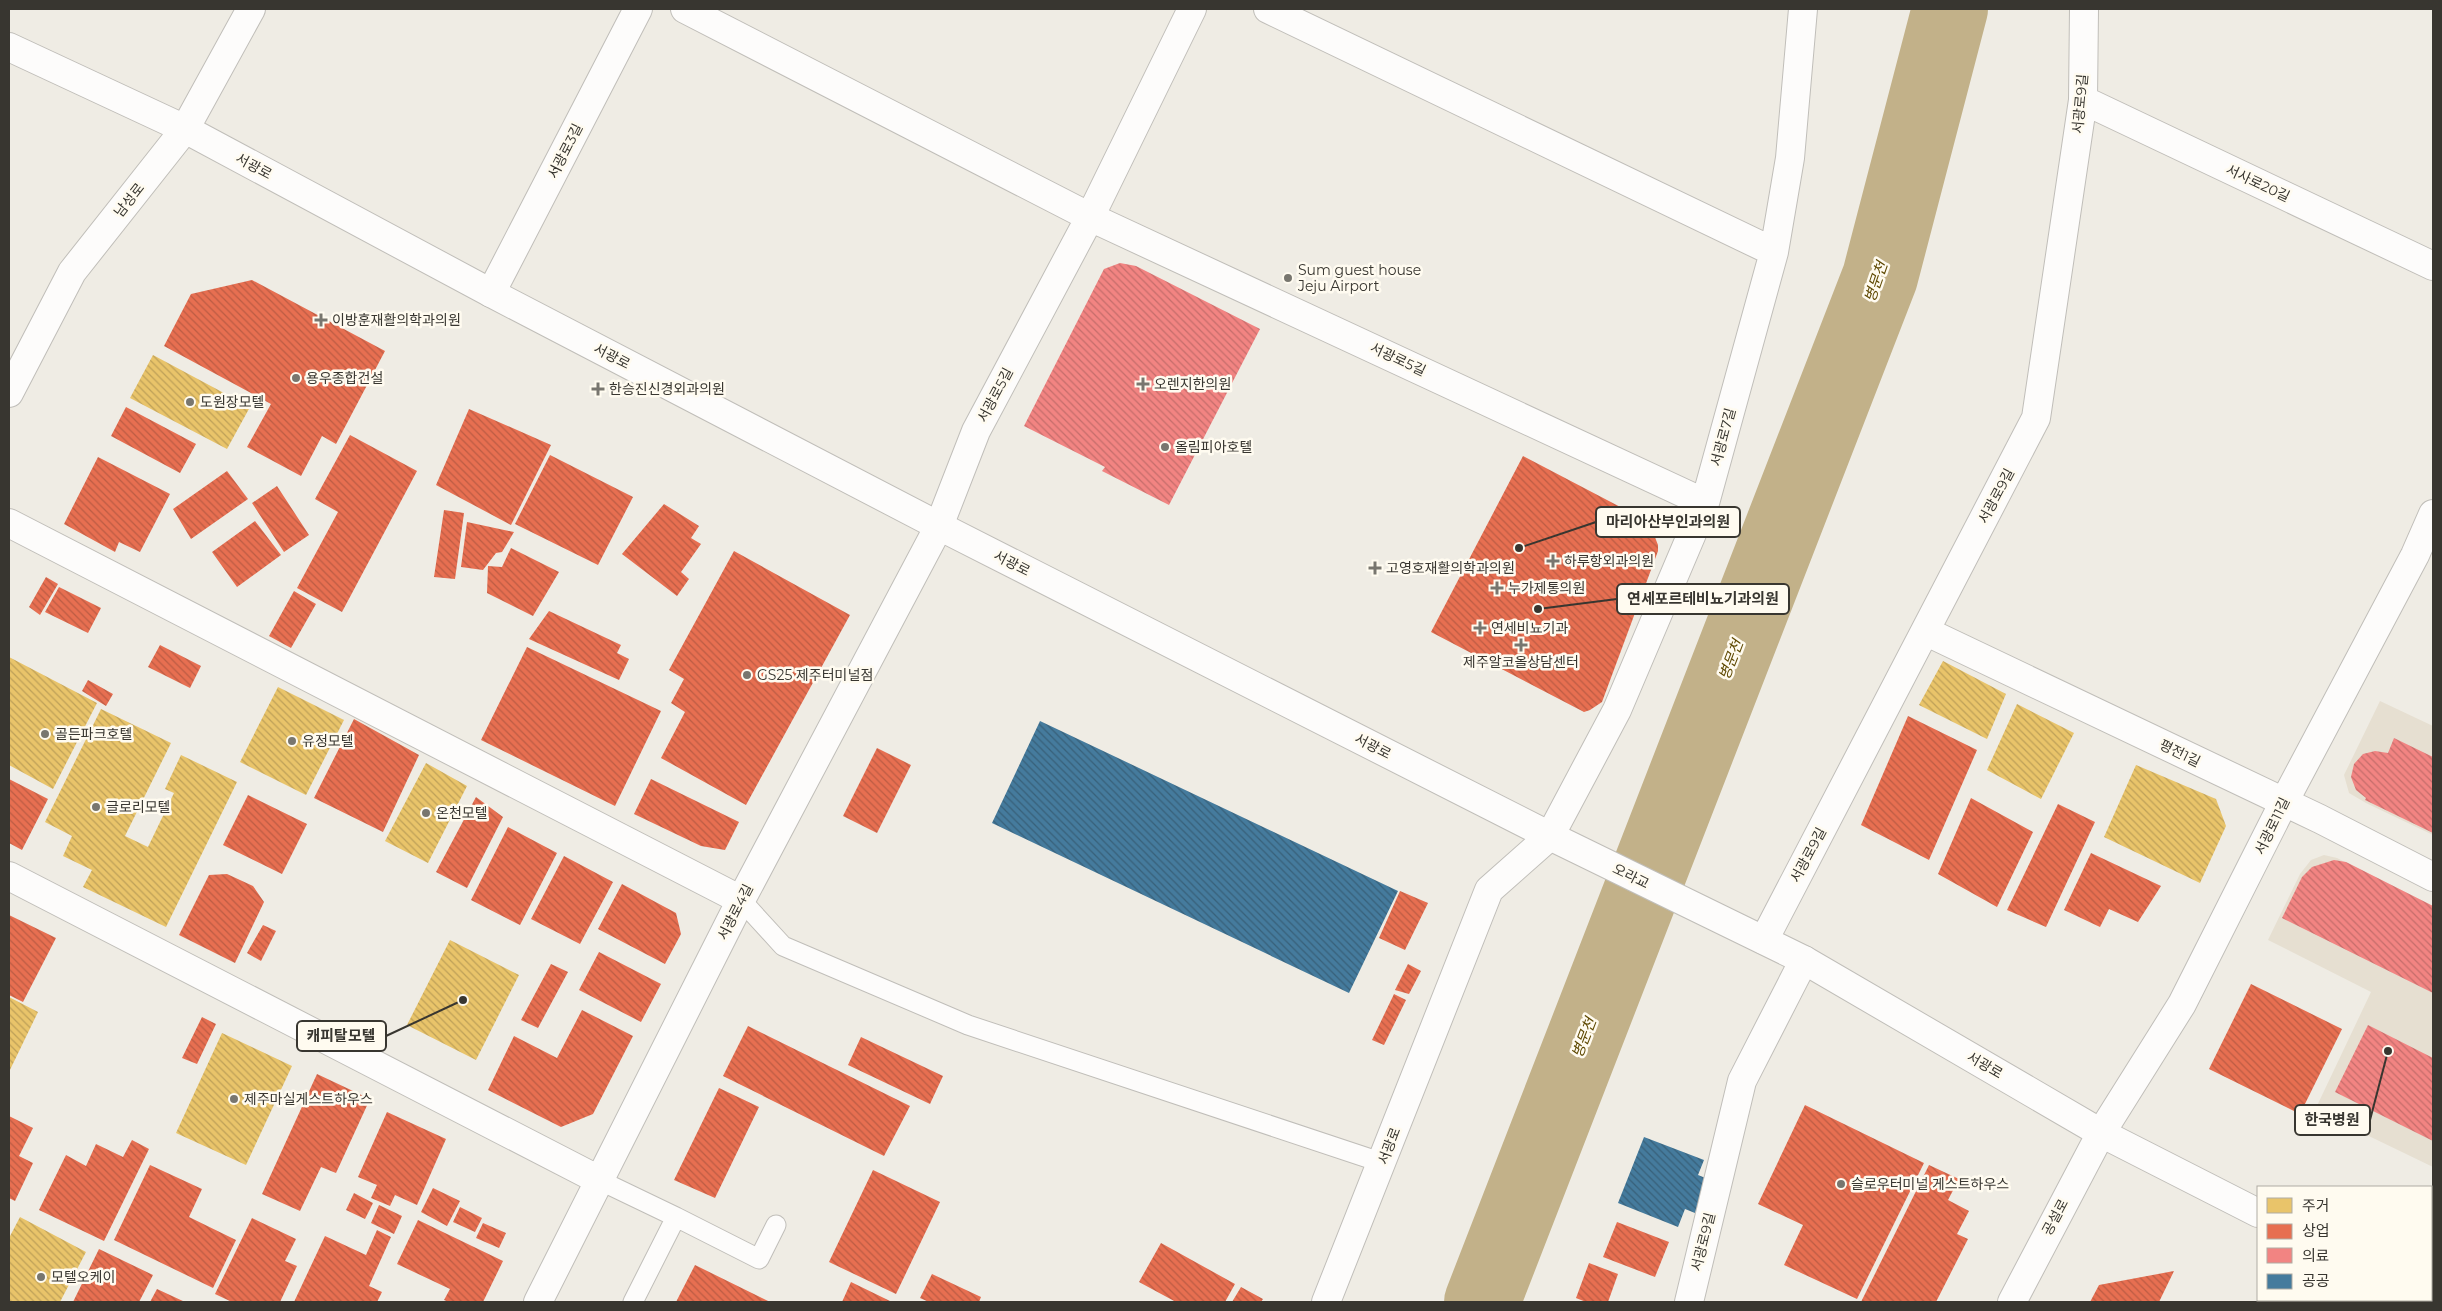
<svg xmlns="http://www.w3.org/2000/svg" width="2442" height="1311" font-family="Montserrat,'Noto Sans KR',sans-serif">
<defs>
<pattern id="homes-back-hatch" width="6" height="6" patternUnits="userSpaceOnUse" patternTransform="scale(1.25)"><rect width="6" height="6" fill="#e9c46a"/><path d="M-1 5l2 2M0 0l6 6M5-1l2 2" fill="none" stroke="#bea058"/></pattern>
<pattern id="shops-back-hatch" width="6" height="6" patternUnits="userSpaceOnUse" patternTransform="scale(1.25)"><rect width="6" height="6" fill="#e76f51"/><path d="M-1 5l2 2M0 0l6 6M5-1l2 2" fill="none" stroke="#bc5c44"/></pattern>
<pattern id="health-back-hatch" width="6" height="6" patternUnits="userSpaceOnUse" patternTransform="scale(1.25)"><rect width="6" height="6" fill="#f28482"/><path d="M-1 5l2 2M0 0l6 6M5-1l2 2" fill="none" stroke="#c56d6b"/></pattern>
<pattern id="public-back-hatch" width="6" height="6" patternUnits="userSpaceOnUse" patternTransform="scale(1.25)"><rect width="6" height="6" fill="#457b9d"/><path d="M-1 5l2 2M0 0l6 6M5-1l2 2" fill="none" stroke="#386079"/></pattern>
</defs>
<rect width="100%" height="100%" fill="#efece4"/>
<path fill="#e6dfd1" d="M2380,701L2433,726V835L2366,803L2349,793L2344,775Z
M2324,855L2337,858L2433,906V1167L2315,1110L2371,992L2268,940L2300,874L2311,860Z"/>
<path fill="url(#homes-back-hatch)" d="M153,355L250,407L227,449L130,398Z
M9,657L97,703L53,789L9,765Z
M1943,661L2006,694L1987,739L1919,705Z
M278,687L344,720L306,795L240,762Z
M2017,704L2074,733L2041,799L1987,770Z
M101,709L171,743L125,836L148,847L174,793L165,789L181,755L237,782L166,927L83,887L92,870L63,856L72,836L45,822Z
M426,763L467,786L428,863L385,841Z
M2136,765L2216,799L2226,826L2200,883L2104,837Z
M450,940L519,975L476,1060L407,1025Z
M9,997L38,1012L9,1072Z
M222,1033L292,1066L246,1165L176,1133Z
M20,1217L86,1252L60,1302H9V1238Z"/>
<path fill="url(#shops-back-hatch)" d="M252,280L385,351L336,444L322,436L301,476L247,447L271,404L164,346L191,294Z
M126,407L196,444L180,473L111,436Z
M469,409L551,445L511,525L436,485Z
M350,435L417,471L342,612L297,588L338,512L315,499Z
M550,455L633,497L598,565L515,524Z
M1523,456L1649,522L1658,545V551L1602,702L1590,710L1584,712L1431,632Z
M98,457L170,494L140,552L119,542L115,552L64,524Z
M227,471L248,499L191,539L173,509Z
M277,486L309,535L284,552L252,503Z
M664,504L699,526L691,538L701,544L681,572L689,579L677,596L622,554Z
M444,510L464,513L455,579L434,577Z
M255,521L281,555L237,587L212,552Z
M467,522L514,532L502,552L496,553L483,570L461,567Z
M511,548L559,572L533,616L487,593L488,566L502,567Z
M734,551L850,615L746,805L661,758L685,712L671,703L684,679L669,670Z
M46,577L58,584L40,615L29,607Z
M59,587L101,608L88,633L45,612Z
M294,591L316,604L291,648L269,636Z
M549,611L621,645L617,653L629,659L619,680L529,639Z
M160,645L201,666L190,688L148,667Z
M527,647L661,711L615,806L481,740Z
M88,680L113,694L106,706L82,691Z
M1908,716L1977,750L1929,860L1861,825Z
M354,719L419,755L383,832L314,798Z
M877,748L911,765L877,833L843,816Z
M9,779L48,799L22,850L9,843Z
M651,779L739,822L725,850L701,846L634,814Z
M248,795L307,824L282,874L223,845Z
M476,797L503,817L467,888L436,872Z
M1971,798L2033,832L1997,907L1938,874Z
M2058,804L2095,822L2046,927L2007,910Z
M508,827L557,853L520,925L471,900Z
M2091,853L2161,886L2138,922L2109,909L2100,927L2064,910Z
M564,856L613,882L580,944L531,919Z
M227,874L253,886L264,902L235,963L179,935L209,875Z
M622,884L676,913L681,934L665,964L598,929Z
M1400,891L1428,903L1405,950L1379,938Z
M9,915L56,938L23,1002L9,995Z
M263,925L276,931L261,961L247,953Z
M599,952L661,984L641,1022L579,990Z
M551,964L568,972L538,1028L521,1020Z
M1408,964L1421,971L1409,994L1395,990Z
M2251,984L2342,1029L2300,1114L2209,1069Z
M1394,994L1406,1000L1384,1045L1372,1040Z
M582,1010L633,1036L593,1114L561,1127L488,1090L514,1036L557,1058Z
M202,1017L216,1024L197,1064L182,1058Z
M748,1026L910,1106L884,1156L723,1076Z
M861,1037L943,1076L930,1104L848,1065Z
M317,1074L370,1099L336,1173L321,1167L300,1211L262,1194Z
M719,1088L759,1107L715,1198L674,1180Z
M1805,1105L1924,1163L1857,1299L1784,1265L1803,1225L1758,1204Z
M387,1112L446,1139L417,1205L395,1195L390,1206L371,1198L377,1185L358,1177Z
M9,1116L33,1128L19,1156L33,1163L15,1201L9,1198Z
M132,1140L149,1149L104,1241L39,1210L66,1155L86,1166L96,1144L123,1157Z
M150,1165L202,1189L189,1217L236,1240L213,1288L114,1240Z
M1929,1165L1959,1179L1948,1200L1969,1211L1957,1234L1968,1239L1936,1302H1861Z
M873,1170L940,1202L896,1294L829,1262Z
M433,1188L460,1201L447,1226L421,1212Z
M354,1193L373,1203L365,1219L346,1210Z
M379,1205L402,1216L394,1234L371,1223Z
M460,1207L482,1218L475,1232L453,1222Z
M252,1218L296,1239L285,1261L297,1266L280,1302H232L215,1294Z
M418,1220L503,1261L483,1302H449L444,1300L450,1289L397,1264Z
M1617,1222L1669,1242L1655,1277L1603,1257Z
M483,1223L506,1233L499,1248L476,1238Z
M377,1230L391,1237L369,1286L382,1292L377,1302H294L325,1236L366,1255Z
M1161,1243L1235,1284L1225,1302H1176L1139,1282Z
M99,1249L153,1275L139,1302H73Z
M1589,1263L1618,1274L1608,1302H1586L1576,1298Z
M695,1265L770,1302H676Z
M2174,1271L2159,1302H2090L2099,1285Z
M932,1274L981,1297L979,1302H929L920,1298Z
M851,1282L890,1301L889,1302H842Z
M1241,1287L1263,1299L1261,1302H1232Z
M157,1289L185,1302H150Z"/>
<path fill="url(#health-back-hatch)" d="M1120,263L1136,266L1260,329L1169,505L1102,471L1105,467L1024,426L1104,269Z
M2394,738L2433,757V833L2365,800L2366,798L2356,790L2351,777L2354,764L2363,754L2375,751L2388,753Z
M2334,860L2346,862L2433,906V993L2282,918L2302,877L2312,867Z
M2368,1025L2433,1058V1141L2335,1092Z"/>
<path fill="url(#public-back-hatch)" d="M1040,721L1398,891L1349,993L992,823Z
M1644,1137L1704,1160L1698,1175L1708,1179L1695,1213L1685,1209L1678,1227L1618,1203Z"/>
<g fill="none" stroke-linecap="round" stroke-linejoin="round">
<path stroke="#c2b189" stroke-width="76" d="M1482,1302L1880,277L1950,9"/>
<g stroke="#c0beb9" stroke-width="21">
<path id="service" d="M741,900L783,946L968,1025L1383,1163
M599,1180L676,1217L633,1302
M676,1217L759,1259L776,1225"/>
</g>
<g stroke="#c0beb9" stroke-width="30">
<path id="minor" d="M685,9L1090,217L1705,503
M1268,9L1774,252
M2083,100L2433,266
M491,293L638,9
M9,523L741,900
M1925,631L2320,819L2433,877
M9,876L599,1180
M1764,940L2036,418L2083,100L2084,9
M2101,1133L2182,1004L2284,802L2415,555L2433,514
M538,1302L741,900L939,526L976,431L1090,217L1192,9
M1326,1302L1489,890L1550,836L1617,710L1705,503L1774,252L1790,158L1803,9
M1689,1302L1742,1081L1804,960"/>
</g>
<g stroke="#c0beb9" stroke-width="30">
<path id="tertiary" d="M2012,1302L2101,1133"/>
</g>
<g stroke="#c0beb9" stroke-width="30">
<path id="secondary" d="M9,47L185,129L491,293L939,526L1550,836L1804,960L2101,1133L2258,1213
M9,393L72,272L185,129L251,9
M2427,1300L2432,1302"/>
</g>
<use href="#service" stroke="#fdfcfb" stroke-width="19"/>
<use href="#minor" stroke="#fdfcfb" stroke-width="28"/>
<use href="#tertiary" stroke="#fdfcfb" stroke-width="28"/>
<use href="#secondary" stroke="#fdfcfb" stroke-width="28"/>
</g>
<g fill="#78766f" stroke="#fffbf0" stroke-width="2">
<circle cx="1288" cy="278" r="5"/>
<path d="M318.5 312.5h5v5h5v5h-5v5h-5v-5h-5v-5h5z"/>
<circle cx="296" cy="378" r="5"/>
<path d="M1140.5 376.5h5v5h5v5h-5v5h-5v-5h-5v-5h5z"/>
<path d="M595.5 381.5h5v5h5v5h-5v5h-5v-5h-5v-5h5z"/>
<circle cx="190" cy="402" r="5"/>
<circle cx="1165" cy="447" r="5"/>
<path d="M1550.5 553.5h5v5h5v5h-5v5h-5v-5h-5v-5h5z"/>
<path d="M1372.5 560.5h5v5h5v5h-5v5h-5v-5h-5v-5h5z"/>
<path d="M1494.5 580.5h5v5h5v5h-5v5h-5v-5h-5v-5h5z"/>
<path d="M1477.5 620.5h5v5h5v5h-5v5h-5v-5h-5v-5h5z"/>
<path d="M1518.5 637.5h5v5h5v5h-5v5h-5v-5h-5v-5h5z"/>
<circle cx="747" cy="675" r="5"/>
<circle cx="45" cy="734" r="5"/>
<circle cx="292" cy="741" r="5"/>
<circle cx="96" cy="807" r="5"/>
<circle cx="426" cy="813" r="5"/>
<circle cx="234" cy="1099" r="5"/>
<circle cx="1841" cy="1184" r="5"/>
<circle cx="41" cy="1277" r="5"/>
</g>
<g text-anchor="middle" stroke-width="5" stroke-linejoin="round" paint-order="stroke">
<g font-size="14" fill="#383630" stroke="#fffbf0">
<text transform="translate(2080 104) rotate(-85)" y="5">서광로9길</text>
<text transform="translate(565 151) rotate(-63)" y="5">서광로3길</text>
<text transform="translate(254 166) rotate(28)" y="5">서광로</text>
<text transform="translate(2258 183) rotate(25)" y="5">서사로20길</text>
<text transform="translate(129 200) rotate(-52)" y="5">남성로</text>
<text transform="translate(612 356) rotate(27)" y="5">서광로</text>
<text transform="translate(1398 359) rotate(25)" y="5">서광로5길</text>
<text transform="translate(995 395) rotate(-62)" y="5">서광로5길</text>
<text transform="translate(1723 437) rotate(-75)" y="5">서광로7길</text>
<text transform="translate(1996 496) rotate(-62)" y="5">서광로9길</text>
<text transform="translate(1012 563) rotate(27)" y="5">서광로</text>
<text transform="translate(1373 746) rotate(27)" y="5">서광로</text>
<text transform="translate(2180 753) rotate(26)" y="5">평전1길</text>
<text transform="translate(2272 826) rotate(-64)" y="5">서광로11길</text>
<text transform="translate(1808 855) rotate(-62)" y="5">서광로9길</text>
<text transform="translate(1631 876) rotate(26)" y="5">오라교</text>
<text transform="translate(735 912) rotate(-63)" y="5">서광로4길</text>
<text transform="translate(1985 1065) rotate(30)" y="5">서광로</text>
<text transform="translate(1389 1146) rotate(-69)" y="5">서광로</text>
<text transform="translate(2055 1217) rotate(-62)" y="5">공설로</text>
<text transform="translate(1703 1242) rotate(-76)" y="5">서광로9길</text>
</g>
<g font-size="14" fill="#383630" stroke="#fffbf0" text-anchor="start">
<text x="1298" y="275">Sum guest house<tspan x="1298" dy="16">Jeju Airport</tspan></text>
<text x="332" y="325">이방훈재활의학과의원</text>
<text x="306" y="383">용우종합건설</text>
<text x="1154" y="389">오렌지한의원</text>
<text x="609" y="394">한승진신경외과의원</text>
<text x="200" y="407">도원장모텔</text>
<text x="1175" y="452">올림피아호텔</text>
<text x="1564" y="566">하루항외과의원</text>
<text x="1386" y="573">고영호재활의학과의원</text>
<text x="1508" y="593">누가제통의원</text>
<text x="1491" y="633">연세비뇨기과</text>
<text x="1521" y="667" text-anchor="middle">제주알코올상담센터</text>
<text x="757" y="680">GS25 제주터미널점</text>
<text x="55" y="739">골든파크호텔</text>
<text x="302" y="746">유정모텔</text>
<text x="106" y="812">글로리모텔</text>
<text x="436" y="818">온천모텔</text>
<text x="244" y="1104">제주마실게스트하우스</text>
<text x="1851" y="1189">슬로우터미널 게스트하우스</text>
<text x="51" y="1282">모텔오케이</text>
</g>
<g font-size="15" font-style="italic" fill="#5e4800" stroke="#fffbf0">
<text transform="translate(1876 282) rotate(-71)" y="5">병문천</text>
<text transform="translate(1731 660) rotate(-69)" y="5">병문천</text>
<text transform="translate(1584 1038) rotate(-69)" y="5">병문천</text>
</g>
</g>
<path fill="none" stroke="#383630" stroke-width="2" d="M1519 548L1596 522M1538 609L1617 599M463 1000L386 1036M2388 1051L2370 1120"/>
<g fill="#383630" stroke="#fffbf0" stroke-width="2">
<circle cx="1519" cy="548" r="5"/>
<circle cx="1538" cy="609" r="5"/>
<circle cx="463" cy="1000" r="5"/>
<circle cx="2388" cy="1051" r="5"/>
</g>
<g fill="#fffbf0" stroke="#383630" stroke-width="2">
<rect x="1596" y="507" width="144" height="30" rx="5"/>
<rect x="1617" y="584" width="172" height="30" rx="5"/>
<rect x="297" y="1021" width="89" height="30" rx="5"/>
<rect x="2295" y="1105" width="75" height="30" rx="5"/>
</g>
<g font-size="15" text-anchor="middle" font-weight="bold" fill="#383630">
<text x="1668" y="527">마리아산부인과의원</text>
<text x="1703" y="604">연세포르테비뇨기과의원</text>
<text x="341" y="1041">캐피탈모텔</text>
<text x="2332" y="1125">한국병원</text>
</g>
<rect width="2442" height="1311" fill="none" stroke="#383630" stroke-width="20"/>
<rect x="2257" y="1186" width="175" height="115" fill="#fffbf0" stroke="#afaca3"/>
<rect x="2267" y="1198" width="25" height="15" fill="#e9c46a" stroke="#afaca3"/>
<text x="2302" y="1211" font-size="15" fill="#383630">주거</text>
<rect x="2267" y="1224" width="25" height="15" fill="#e76f51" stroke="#afaca3"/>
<text x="2302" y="1236" font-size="15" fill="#383630">상업</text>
<rect x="2267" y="1248" width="25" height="15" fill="#f28482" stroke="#afaca3"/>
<text x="2302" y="1261" font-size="15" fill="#383630">의료</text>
<rect x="2267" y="1274" width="25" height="15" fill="#457b9d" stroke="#afaca3"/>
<text x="2302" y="1286" font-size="15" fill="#383630">공공</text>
</svg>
